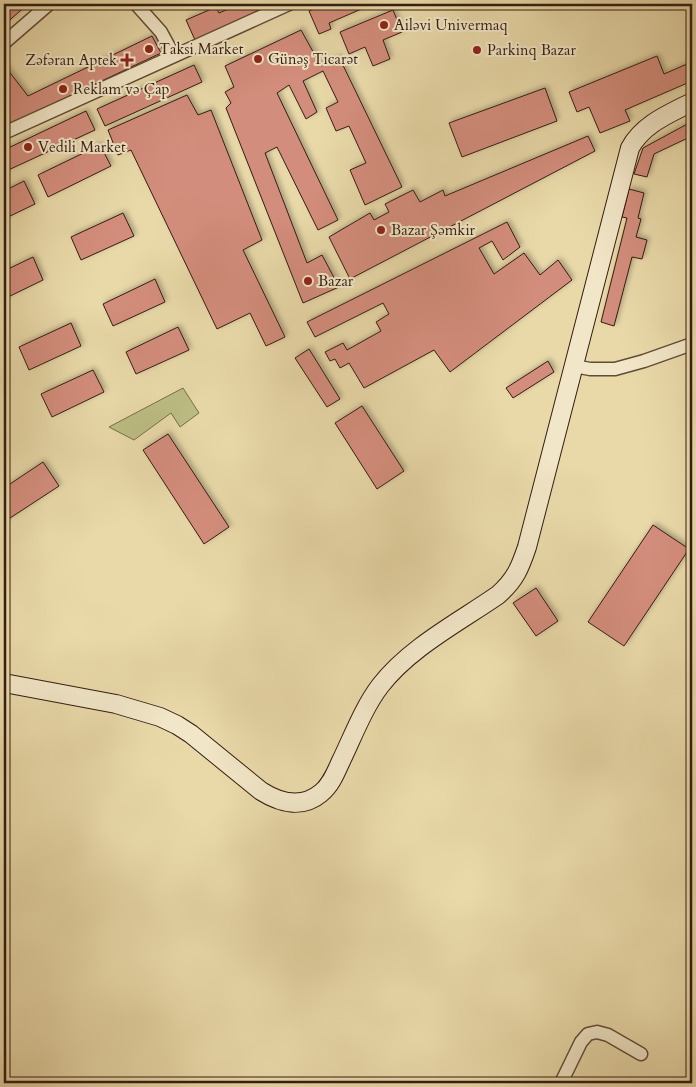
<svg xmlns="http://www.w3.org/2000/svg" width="696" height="1087" font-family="Cardo,serif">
<defs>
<filter id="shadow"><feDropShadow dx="2.5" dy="-2.5" stdDeviation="2.5" flood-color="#0004"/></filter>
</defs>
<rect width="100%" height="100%" fill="#e9d9a9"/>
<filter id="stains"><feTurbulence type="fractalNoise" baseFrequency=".004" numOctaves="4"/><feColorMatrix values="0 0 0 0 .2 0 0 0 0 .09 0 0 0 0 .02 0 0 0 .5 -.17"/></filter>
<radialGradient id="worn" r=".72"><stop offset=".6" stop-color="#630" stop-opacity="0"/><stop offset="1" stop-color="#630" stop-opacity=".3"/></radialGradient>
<path fill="#bcbe84" stroke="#786e4a" d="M183,388L199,413L180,427L171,413L134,440L109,427Z"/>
<path fill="#d38d7b" stroke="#341d11" filter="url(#shadow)" d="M4,4H28L4,25Z
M240,4H273L195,40L186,20L216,7L219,13Z
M324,4H373L329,23L331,29L319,34L309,11Z
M393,10L402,32L383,40L390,59L373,66L365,47L349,54L340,32Z
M301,30L321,66L339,57L402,187L365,205L350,170L366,163L349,126L336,131L326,108L338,102L323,71L303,81L317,112L306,119L289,85L277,93L338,220L318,230L277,147L265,153L307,263L322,255L339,287L303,303L226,108L231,103L225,92L234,87L225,66Z
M152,36L161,53L4,127V65L28,96Z
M657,56L664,74L687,64L692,77V81L625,110L630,121L600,133L589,107L577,112L569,92Z
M194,65L202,82L105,126L97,109Z
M545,88L557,121L462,157L449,123Z
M187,95L198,115L211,110L262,240L243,250L285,337L266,346L250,313L217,329L131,150L118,155L108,130Z
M86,111L95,130L4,172V150Z
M691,122L692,126V136L654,154L647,177L634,174L643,148Z
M588,136L595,151L350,279L329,237L370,213L374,220L389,212L385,204L413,190L420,202L443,190L445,196Z
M100,145L111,166L48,197L38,175Z
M24,181L35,204L4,219V191Z
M629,189L644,193L638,218L641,219L636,237L647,240L642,259L632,257L614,326L601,322L627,218L622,217Z
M123,213L134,236L81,260L71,237Z
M507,222L520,247L503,260L492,241L479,248L494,274L524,253L540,275L558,260L572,280L450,372L434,350L364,388L349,363L340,368L335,359L330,361L325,352L343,343L347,350L381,331L376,322L389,314L383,303L315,337L307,322Z
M33,257L43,280L4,299V271Z
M155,279L165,302L113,326L103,304Z
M71,323L81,346L29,370L19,347Z
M178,327L189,350L136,374L126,352Z
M309,349L340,399L327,407L295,358Z
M548,361L554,372L513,398L506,388Z
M93,370L104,392L52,417L41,394Z
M362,406L404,471L377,489L335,423Z
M168,434L229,527L204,544L143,450Z
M43,462L59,486L4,522V488Z
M653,525L689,549L624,646L588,622Z
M536,588L558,621L536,636L513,603Z"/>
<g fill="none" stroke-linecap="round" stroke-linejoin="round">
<g stroke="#614c37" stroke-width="15">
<path id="street" d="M136,4L161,32L174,56
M4,43L49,4
M4,133L289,4
M574,366L590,369H615L644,361L692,344
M561,1083L581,1042L588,1034L597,1032L608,1035L641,1054"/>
</g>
<g stroke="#341d11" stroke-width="20">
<path id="secondary" d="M4,683L116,704L160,717L177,725L191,734L261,791C280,803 302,809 321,793C331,785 336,772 341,761C353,736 364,707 380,686C409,648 459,622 498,595C515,580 520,568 527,547L630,148C643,124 669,114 692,102"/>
</g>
<use href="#street" stroke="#f1e6c7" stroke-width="12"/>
<use href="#secondary" stroke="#f1e6c7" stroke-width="18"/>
</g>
<g fill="#8f2418" stroke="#f1e6c7" stroke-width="2">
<circle cx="384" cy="25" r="5"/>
<circle cx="149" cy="49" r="5"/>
<circle cx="477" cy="50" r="5"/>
<circle cx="258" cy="59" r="5"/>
<path d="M124.5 52.5h5v5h5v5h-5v5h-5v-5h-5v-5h5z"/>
<circle cx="63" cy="89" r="5"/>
<circle cx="28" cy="147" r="5"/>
<circle cx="381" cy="230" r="5"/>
<circle cx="308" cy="281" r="5"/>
</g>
<g text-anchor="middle" stroke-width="4" stroke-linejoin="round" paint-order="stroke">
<g font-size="15" fill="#341d11" stroke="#f1e6c7" text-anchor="start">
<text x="394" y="30">Ailəvi Univermaq</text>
<text x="159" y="54">Taksi Market</text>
<text x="487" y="55">Parkinq Bazar</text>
<text x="268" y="64">Günəş Ticarət</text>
<text x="117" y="65" text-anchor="end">Zəfəran Aptek</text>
<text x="73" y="94">Reklam və Çap</text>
<text x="38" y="152">Vedili Market</text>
<text x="391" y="235">Bazar Şəmkir</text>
<text x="318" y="286">Bazar</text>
</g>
</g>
<rect width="696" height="1087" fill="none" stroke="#e9d9a9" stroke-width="20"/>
<rect x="5" y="5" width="686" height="1077" fill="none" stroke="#341d11" stroke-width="2.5"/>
<rect x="10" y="10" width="676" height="1067" fill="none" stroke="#341d11"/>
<rect width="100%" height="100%" filter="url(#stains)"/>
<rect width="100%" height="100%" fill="url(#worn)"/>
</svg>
